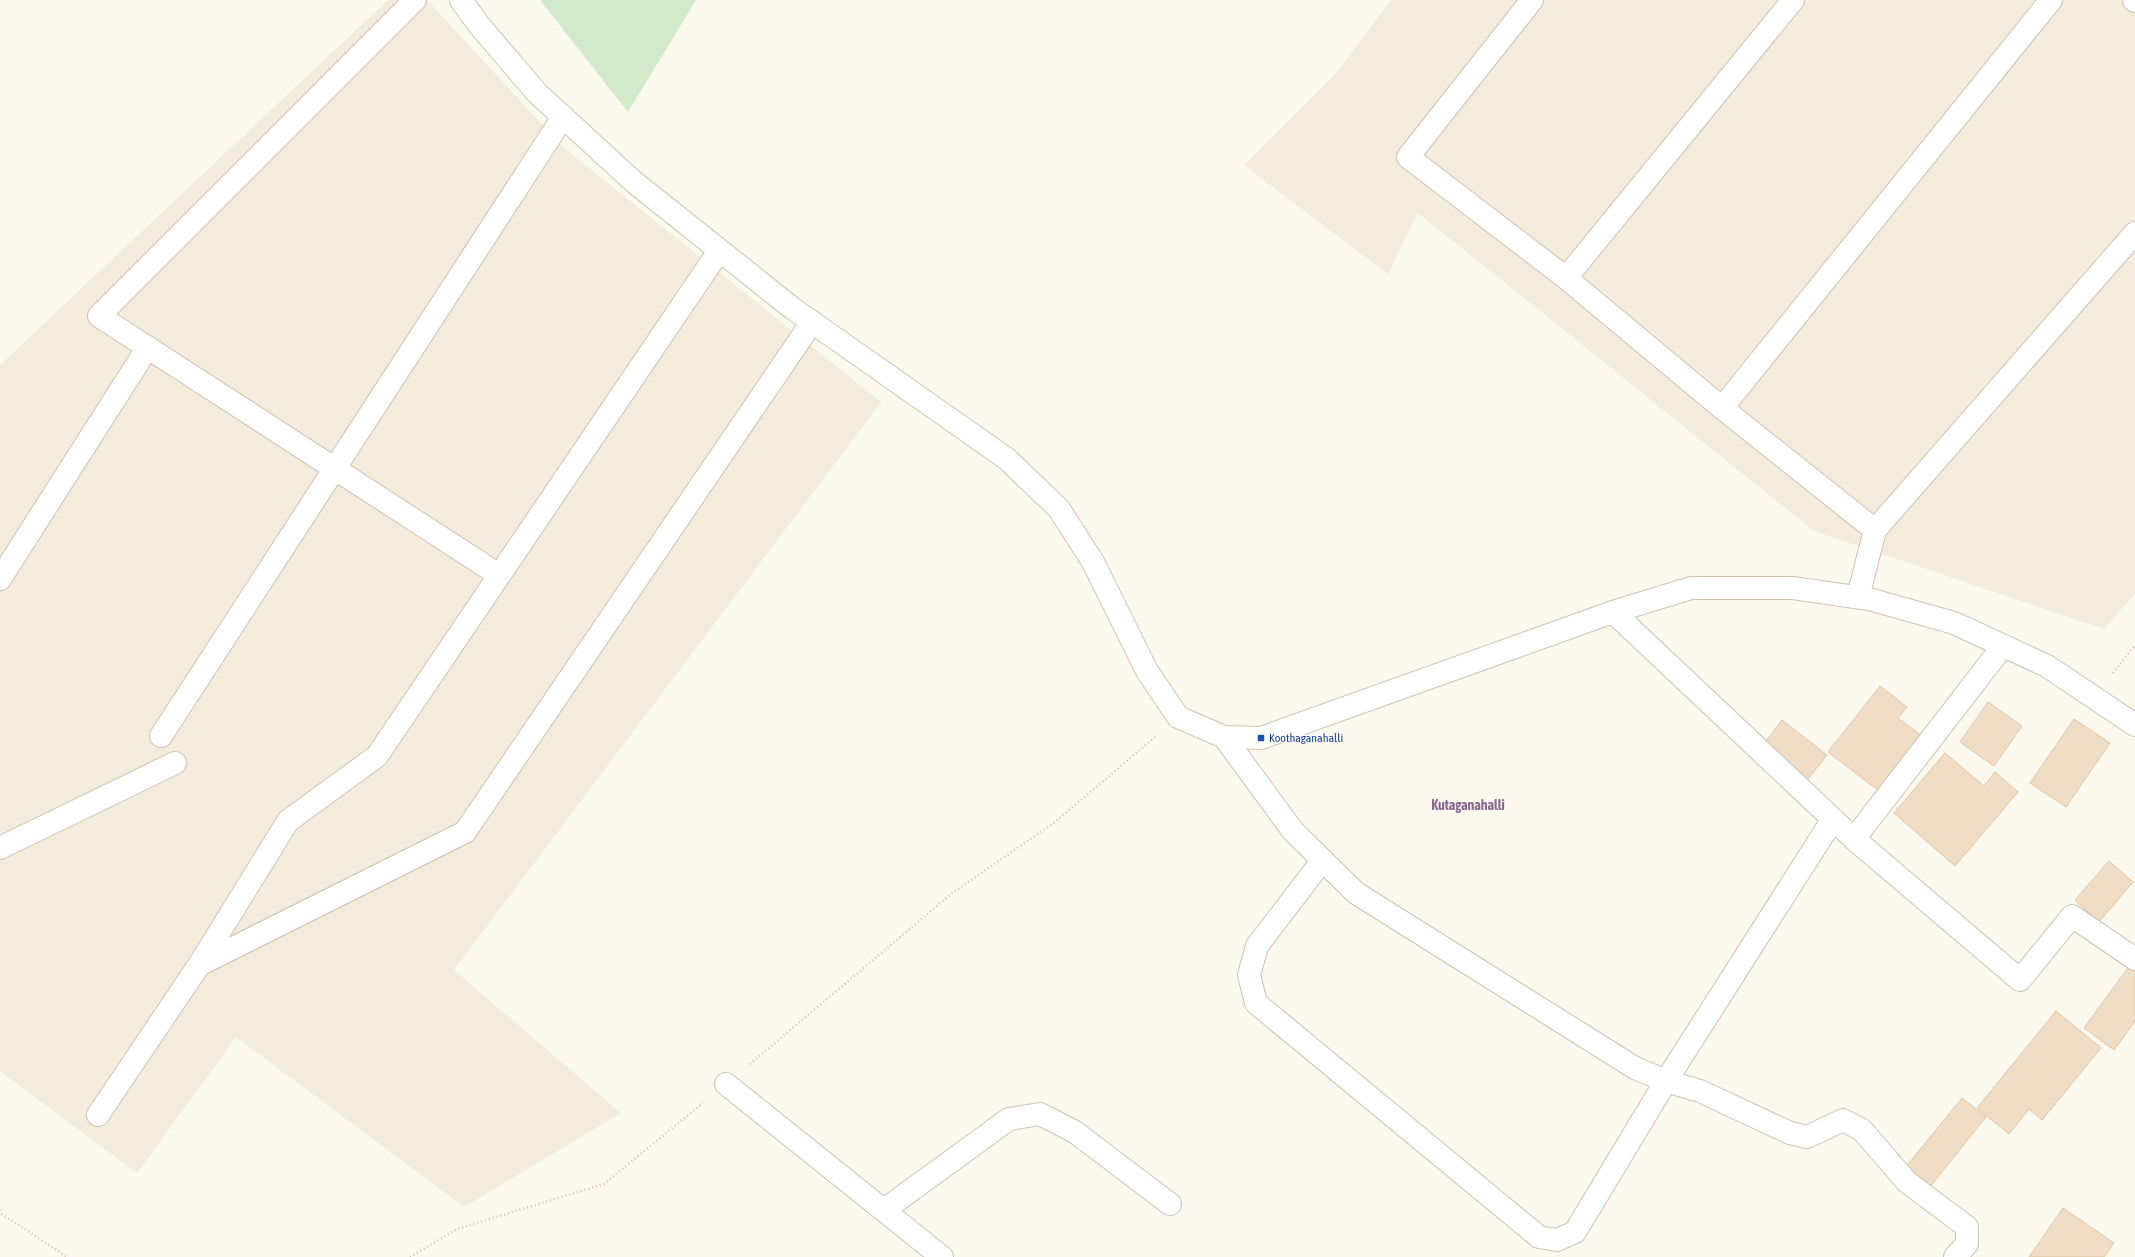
<svg xmlns="http://www.w3.org/2000/svg" width="2135" height="1257" font-family="'Asap Condensed',sans-serif">
<rect width="100%" height="100%" fill="#fbf8ed"/>
<path fill="#f3ebdc" d="M388,0H427L564,148L881,402L454,970L621,1113L464,1207L236,1037L137,1173L0,1071V365Z
M1391,0H2135V594L2104,629L1814,531L1418,213L1388,274L1244,165L1339,70Z"/>
<path fill="#d3e9cb" d="M540,0H696L628,112Z"/>
<path fill="#efddc6" stroke="#e0c6a8" d="M1880,686L1907,707L1898,718L1922,736L1879,791L1828,752Z
M1988,702L2022,726L1994,766L1960,742Z
M2074,719L2110,743L2066,807L2030,783Z
M1782,720L1827,755L1804,784L1760,749Z
M1945,753L1984,786L1995,772L2018,792L1955,866L1894,813Z
M2109,861L2133,882L2099,922L2075,900Z
M2130,965L2135,969V1021L2114,1050L2084,1028Z
M2056,1011L2101,1048L2042,1120L2029,1109L2009,1134L1977,1108Z
M1962,1098L1986,1117L1929,1188L1904,1169Z
M2063,1208L2114,1243L2104,1257H2029Z"/>
<g fill="none" stroke-linecap="round" stroke-linejoin="round">
<g stroke="#cdc2b3" stroke-width="24">
<path id="street" d="M415,0L99,316L499,575
M1532,0L1408,157L1566,278L1722,408L1875,530
M2134,0L2135,1
M1566,278L1793,0
M1722,408L2051,0
M0,579L148,347
M1858,597L1875,530L2135,233
M1613,612L1854,839L2020,980L2072,916L2135,959
M161,736L563,117
M1224,737L1293,831L1356,893L1635,1068L1666,1081L1700,1091L1790,1133L1807,1137L1843,1120L1862,1130L1907,1182L1967,1227V1244L1955,1257
M1854,839L2003,646
M0,848L175,763
M1322,861L1257,946L1249,975L1256,1003L1539,1237L1557,1240L1575,1232L1666,1081L1833,819
M199,965L288,821L377,756L719,251
M726,1084L942,1257
M98,1115L199,965L465,832L812,322
M884,1210L1009,1119L1040,1114L1075,1132L1170,1204"/>
</g>
<g stroke="#d0c3b1" stroke-width="24">
<path id="secondary" d="M461,0L479,25L537,93L634,182L792,308L1007,459L1059,509L1093,562L1147,671L1178,717L1224,737L1261,738L1613,612L1691,588H1793L1869,599L1954,623L2047,666L2135,725"/>
</g>
<path stroke="#d4c0a9" stroke-width="2.5" stroke-dasharray="1 3" stroke-linecap="butt" d="M2113,673L2135,645
M750,1064L951,894L1055,822L1155,737
M0,1210L2,1214L67,1257
M410,1257L457,1229L604,1184L703,1103"/>
<use href="#street" stroke="#fff" stroke-width="22"/>
<use href="#secondary" stroke="#fff" stroke-width="22"/>
</g>
<rect fill="#1a4fb4" stroke="#fefbf3" stroke-width="1.5" x="1257" y="734" width="8" height="8" rx="2"/>
<g text-anchor="middle" stroke-width="3" stroke-linejoin="round" paint-order="stroke">
<g font-size="12" fill="#164399" stroke="#fefbf3" text-anchor="start">
<text x="1269" y="742">Koothaganahalli</text>
</g>
<g font-size="14" font-weight="bold" fill="#8a6990" stroke="#fefbf3">
<text x="1468" y="810">Kutaganahalli</text>
</g>
</g>
</svg>
